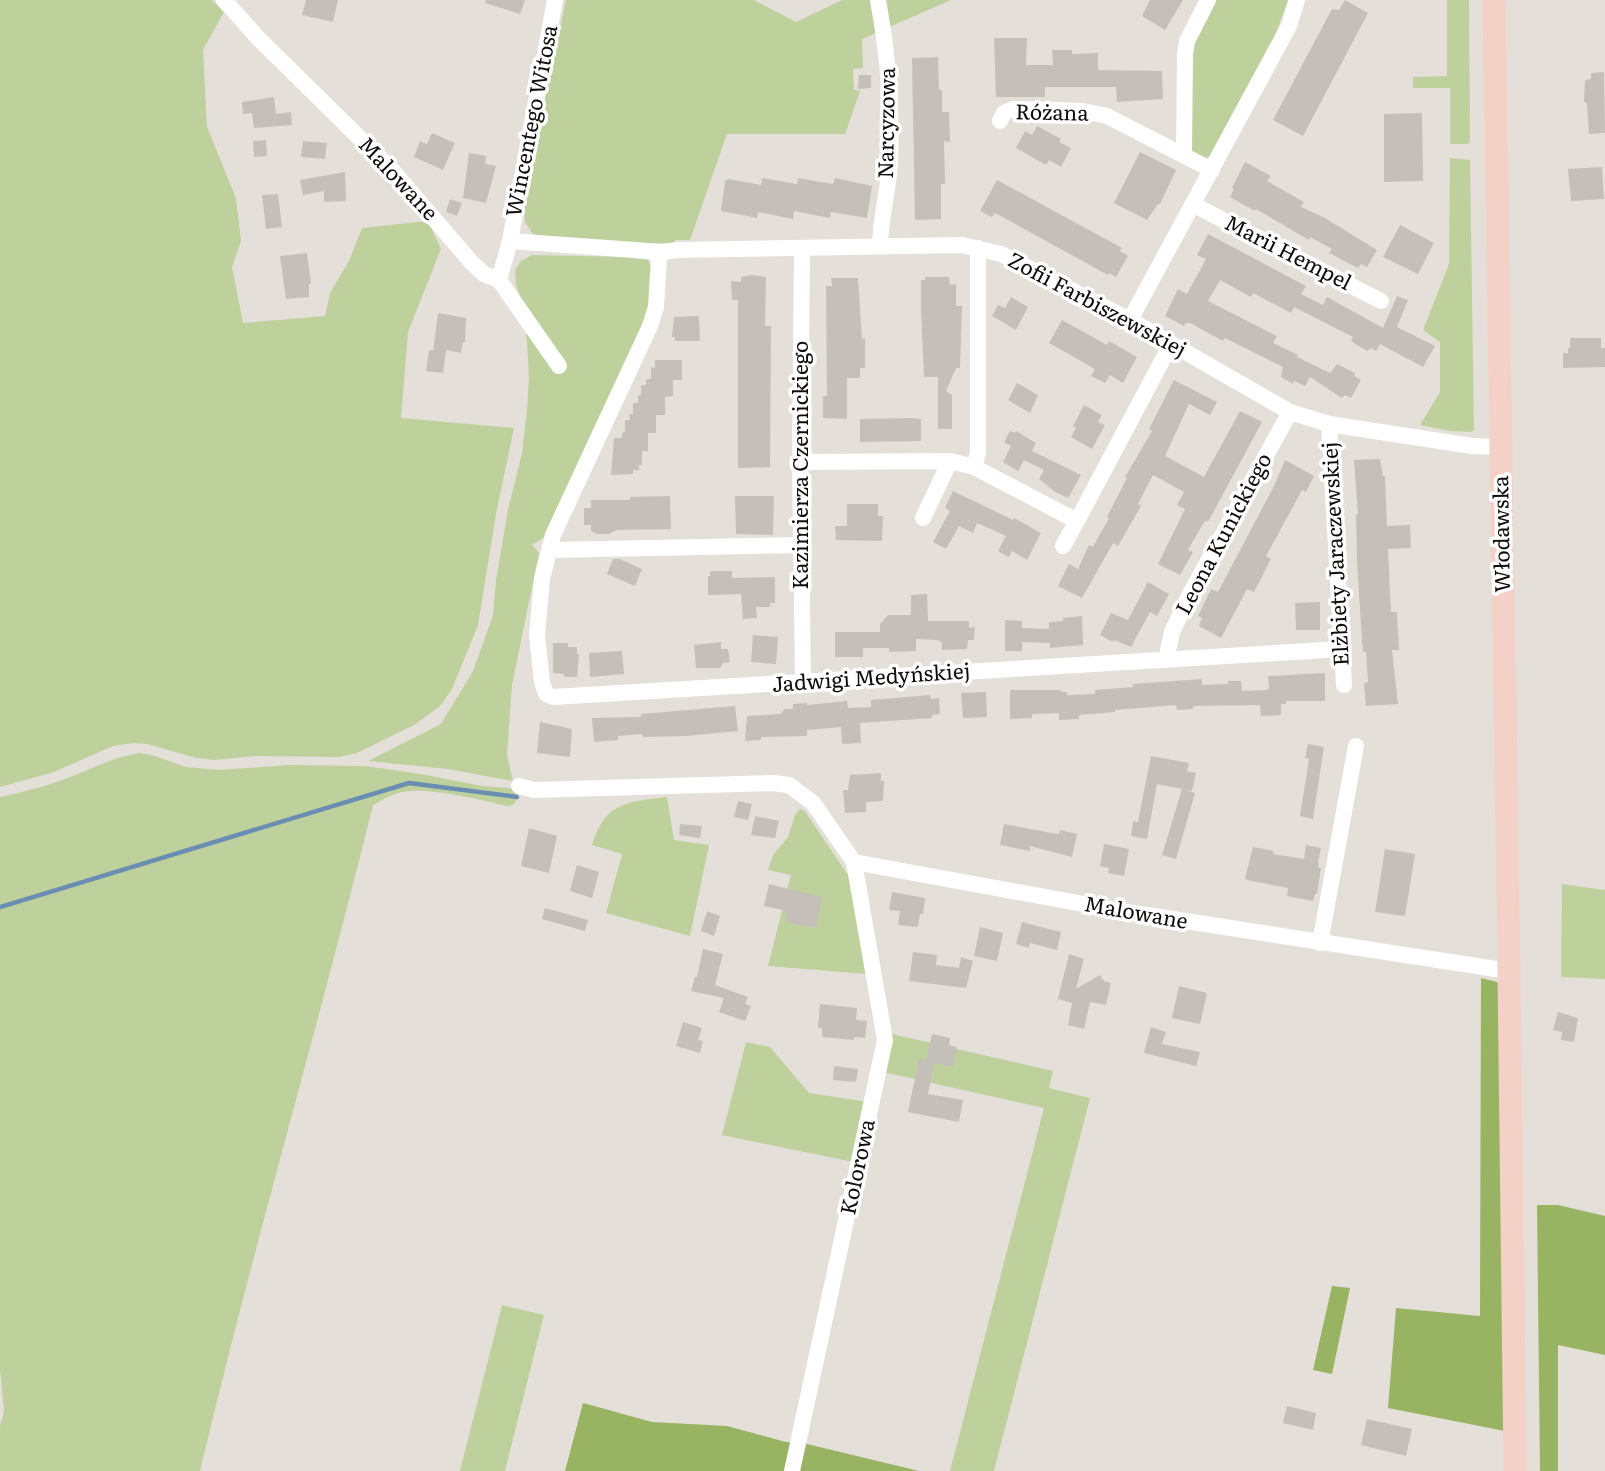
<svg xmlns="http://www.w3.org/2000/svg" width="1605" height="1471" font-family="Literata,serif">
<rect width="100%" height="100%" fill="#e5dfda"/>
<path fill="#bed19d" d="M0,0H212L224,12L203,50L207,127L236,198L241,241L232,267L243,323L325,316L330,293L349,261L362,228L428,221L441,249L408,332L401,418L514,428L496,514L478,625L452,689L440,706L416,724L357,753L339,757L255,756L214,760L196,758L147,744L134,743L113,746L54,772L0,787Z
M566,0H754L796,22L842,0H951L862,39L863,68L853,69L854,90L860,91L845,134H727L690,240H675L674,243L639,244L546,237L533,234L525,222L523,199Z
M1212,0H1288L1274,38L1210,156L1206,158L1191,151L1190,55Z
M1447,0H1469L1470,141L1468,144H1450V88H1413V77L1447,76Z
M1450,158L1470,160L1474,430L1471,432L1450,431L1420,425L1440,392V342L1423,330L1449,264Z
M532,255L627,257L648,260L652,269L649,312L546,536L532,545L539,553L512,685L507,755L513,781L448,769L368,761L441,724L473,671L493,616L496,580L508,510L522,453L527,411L529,377L525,309L516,285L515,270L521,261Z
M139,753L152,755L186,767L219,770L288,765L365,766L421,774L482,786L511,788L517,794V799L513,805L507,806C481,800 423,785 398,793C390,795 381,801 373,805C318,1028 253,1248 200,1471H0V1427L4,1411L0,1369V797C24,792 47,786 70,777C93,768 114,757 139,753Z
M667,797L674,840L709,845L690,936L606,913L622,854L592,845C605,802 627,802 667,797Z
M800,809L804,810L848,875L867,974L768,966L791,875L768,870L773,855L788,837L795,815Z
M1562,884L1605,890V979L1561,977Z
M892,1034L1053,1071L1049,1088L1090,1098L994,1471H950L1044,1108L883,1072Z
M746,1042L770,1047L809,1093L875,1103L863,1164L722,1135Z
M502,1305L544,1315L505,1471H460Z"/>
<path fill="#98b361" d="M1481,978L1501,983L1505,1431L1388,1408L1396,1308L1480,1316Z
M1537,1205H1558L1605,1216V1355L1558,1345V1471H1540Z
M1332,1286L1350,1288L1332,1374L1313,1370Z
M583,1403L652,1422L727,1426L786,1442L807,1444L919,1471H565Z"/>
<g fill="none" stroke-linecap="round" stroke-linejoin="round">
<path stroke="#6a8eb1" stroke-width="4.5" d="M0,907L409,783L517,797"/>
</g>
<path fill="#c5bfba" d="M306,0H338L333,22L302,15Z
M486,0H525L520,14L485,3Z
M1150,0H1183L1165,30L1142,16Z
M1345,0L1368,13L1303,136L1273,120L1332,9L1339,10Z
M994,38H1027L1026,65H1053L1052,50H1072V54L1098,53V70L1162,71L1163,99L1117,102L1116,87H1045V97H996Z
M938,57L939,90H942V112H949L950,142L944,141L945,184H941V219L915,220L912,58Z
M1604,72L1605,133L1589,134L1587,104L1584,101L1585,80L1591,79V73Z
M859,75H871V88L858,89Z
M274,97L276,114L291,112L292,125L254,128L252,113L243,114L242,102Z
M1422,113L1423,181L1384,182V114Z
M1037,126L1061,139L1059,142L1071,148L1061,167L1049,160L1046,165L1016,148L1025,131L1032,135Z
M432,133L455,143L443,170L414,157L420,141L427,144Z
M266,140L267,156L254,157L253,141Z
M303,141L327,143L325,159L301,157Z
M1140,152L1176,170L1160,204H1158L1147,220L1114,203Z
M469,153L486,156L485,164L496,166L486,203L463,198Z
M1245,162L1271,176L1267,181L1304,202L1301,207L1325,218L1377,250L1367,267L1361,264L1358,268L1329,253L1332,249L1310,237L1309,240L1256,209L1255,211L1230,197L1234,189L1232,188Z
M1602,167L1604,199L1571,201L1568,169Z
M345,172L346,201L324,202V191L303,195L300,180Z
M762,178L797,184L798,178L833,184L835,178L872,186L867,218L831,212L830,218L794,211L793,219L758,212L757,218L721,211L725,181L728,179L761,185Z
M997,180L1122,248L1120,251L1128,256L1116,277L1109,273L1108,275L995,213L992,217L980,211Z
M278,194L282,227L266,229L262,195Z
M450,199L462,203L457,216L446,212Z
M1400,225L1434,243L1418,274L1383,257Z
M1208,234L1306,286L1301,294L1323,305L1327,297L1383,328L1397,296L1408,300L1397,327L1435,346L1423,367L1380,344L1376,351L1370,348L1368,351L1355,344L1351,340L1353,337L1294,307L1291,313L1253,293L1251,297L1220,280L1208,301L1277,336L1273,343L1298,355L1297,357L1330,373L1337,364L1355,373L1354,376L1361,380L1351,398L1344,395L1342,398L1310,377L1305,386L1294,381L1293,384L1281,377L1283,367L1225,338L1223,341L1190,323H1186L1184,326L1165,316L1178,289L1187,294L1206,259L1197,255Z
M307,253L311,284H309V297L286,299L280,256Z
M752,275L766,277L765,326H771L770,467L738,468V300H732L731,281L741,282V277Z
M925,277H949L950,285L956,284V306H962L960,368H956L946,391L952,395V429H938V377H924L921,309V280H925Z
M831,278H858L862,339L865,338V368H860V378H847V419L823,418V396H827L826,286H832Z
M1011,297L1028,307L1016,330L992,316L998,305L1005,308Z
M438,313L466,318L465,342H463L461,353L446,350L443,373L426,371L429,350L433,351Z
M699,316L700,341H675V337H672L674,317Z
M1062,320L1107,345L1109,341L1137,357L1123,383L1110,375L1105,383L1091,376L1095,369L1049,343Z
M1570,338H1601V348H1605V367L1563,368V353H1568V348H1570Z
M655,360H682V380H673V396L665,397V415H656V433H648V451H642V465H639V470H633V474L611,475L614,438H622V433L625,432V420H630L629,414H633V403H638V395H641V385H646V379H651V367L655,368Z
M1174,380L1217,402L1210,415L1189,404L1165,456L1204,477L1240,411L1262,422L1208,522L1206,520L1201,527L1188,550L1193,552L1180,575L1158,564L1185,509L1177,505L1184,492L1153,475L1138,504L1141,506L1118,546L1113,543L1082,598L1058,586L1069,564L1078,569L1089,545L1093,547L1109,518L1107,517L1127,478L1125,477L1152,431L1149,429Z
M1017,383L1038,395L1030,413L1008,400Z
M1084,405L1102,415L1098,422L1105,425L1092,449L1071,437L1076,428L1073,426Z
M910,418L921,419V441L860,442V419Z
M1010,431L1015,433L1016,431L1036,443L1032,451L1081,475L1068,498L1055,492L1039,479L1044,470L1024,460L1018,471L1003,462L1011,446L1004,442Z
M1380,459L1383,476H1385L1387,526L1410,525L1411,548L1388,549L1391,612H1397L1399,650H1392L1398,704L1366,706L1364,683L1368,682L1366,652H1363L1362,640L1357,562L1356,514H1358L1354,460Z
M1285,460L1314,476L1306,492L1302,490L1266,556L1271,559L1254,592L1247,589L1221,638L1199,626L1202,618L1198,616L1211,589L1218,592L1275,484Z
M953,491L1013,520L1014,518L1041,533L1027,560L1012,551L1009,557L998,551L1006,536L977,523L973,533L959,526L946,549L933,542L950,511L945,508Z
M670,496L671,529L616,530L609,534H597L591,531V525H584V508H591V500H630V497Z
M735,496H774L773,535L736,534Z
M847,504H878V516H883L882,541L836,540L835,526H847Z
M613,559H620L642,569L635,586L607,574Z
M710,571H732V578L775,577V603H770V607H756L757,618L743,619L741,594L708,595V576H710Z
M1148,582L1169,594L1157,616L1150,612L1131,647L1114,640L1113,642L1100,635L1111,613L1128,620Z
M927,594L928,621H969V628L975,627L974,640H968L967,649L942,650V642H939V640L916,639V651L889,652V648H863V657H835V632H880V624L888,615H911V595Z
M1320,602V630H1296L1295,603Z
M1082,616L1083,645L1050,648V643L1022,642V651H1005V620L1022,621V628L1049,629V622L1063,621V618Z
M753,635L778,637L776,664L751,662Z
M721,642V649H728L730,662L723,663L720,668H696L694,645Z
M553,643H568V647H577V654H579L577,677H564V674L553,673Z
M622,651L624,674L590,677L589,653Z
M1325,673V701H1286V704H1281V715L1261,716L1260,705L1193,706V709L1177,710L1176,705L1115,710V712L1079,715V719L1059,720V713L1032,714V718L1010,719V690H1061V692H1067V695L1095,694V690L1133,687V684L1202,679V685L1228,684V681H1241L1242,691L1267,690L1269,688L1268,676Z
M986,692L987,717L963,718L961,693Z
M930,695L931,699L939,698L940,714L932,715V718L860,723L861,743L842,744L841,727L807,730V736L761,737V740L745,741L747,716L781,714L784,709H793V704L807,703V705L847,701L848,708L871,707V700Z
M735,706L738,731L686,736L643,737L642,734L618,736V740L594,742L592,718L641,717V714Z
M540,722L572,729L570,757L537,753Z
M1308,744L1324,747L1313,819L1300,816L1309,759L1305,758Z
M1151,756L1189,763L1187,771L1196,773L1192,791L1157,784L1147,839L1131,836L1133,821L1138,822Z
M881,773V781H884L883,801L866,802V812L845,813L843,790H848L850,775Z
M1182,789L1195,793L1176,859L1162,855Z
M738,801L752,804L748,820L734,817Z
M755,816L779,821L775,838L751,835Z
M680,824L702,826L700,838L679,835Z
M1004,824L1051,833L1059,834L1060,830L1077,834L1072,857L1030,846V851L1000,845Z
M529,828L557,836L549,873L521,866Z
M1104,844L1129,849L1124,876L1108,873L1109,868L1100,866Z
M1306,845L1321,848L1318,862L1319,868H1321L1317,894H1315L1313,901L1287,896L1288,888L1247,880L1245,878L1253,847L1274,851L1273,854L1304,859Z
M1385,849L1415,854L1405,916L1375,912Z
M577,865L599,872L592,898L570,891Z
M769,884L822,897L816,928L785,922L787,911L764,906Z
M892,892L925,898L923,914H920L918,927L898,925L900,911L889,910Z
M545,908L588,920L585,931L542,919Z
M707,911L720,916L714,936L701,931Z
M1022,922L1061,932L1057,950L1030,943L1029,948L1016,944Z
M980,927L1003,933L997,961L974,956Z
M703,949L723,954L715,985L748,997L745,1004L751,1006L745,1021L719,1012L724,998L691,991L695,977H697Z
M913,952L937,955L936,965L959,968L961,957L973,961L966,988L909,981Z
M1069,954L1084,959L1076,989L1100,975L1104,981L1111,983L1106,1005L1090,1002L1084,1029L1068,1025L1072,1003L1058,999Z
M1179,986L1207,993L1200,1024L1172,1018Z
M820,1004L857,1008L856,1020L867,1021L865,1038L854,1037V1040L822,1037V1028H818Z
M1558,1012L1578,1018L1574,1042L1561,1040L1562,1032L1553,1030Z
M683,1022L702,1028L698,1040L703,1041L700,1053L676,1046Z
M1151,1027L1166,1032L1162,1044L1200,1052L1196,1066L1144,1053Z
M932,1034L950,1038L949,1045L957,1047L953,1067L934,1063L928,1094L963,1100L959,1122L908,1112L919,1058L926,1060Z
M834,1066L858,1069L856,1082L833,1080Z
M1287,1406L1316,1413L1313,1430L1283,1423Z
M1367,1419L1412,1429L1406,1456L1361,1445Z"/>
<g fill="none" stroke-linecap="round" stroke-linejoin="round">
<path stroke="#fff" stroke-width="16" d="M224,0L257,37L392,170L472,263L484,274L499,280L559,366
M878,0C888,53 892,108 890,161C889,190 880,218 880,247
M1000,121L1004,113L1013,109L1083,111L1107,116L1212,170
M1184,153L1185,54L1187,41L1208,0
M1194,205L1381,301
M510,241L662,252
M802,248L800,462L803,682
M499,280L510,241L555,0
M1130,320L1289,26L1297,0
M1329,424L1344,685
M800,462L950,461L974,467L1077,521L1171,344
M974,467L978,453V248
M923,518L950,461
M1063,546L1077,521
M550,550L801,545
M1342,649L553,697L546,694L542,682L537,635L542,579L553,535L650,326L656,307L659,258L662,252L677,250L962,245L1001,254L1130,320L1290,412L1329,424L1472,446L1500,447
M1166,660L1172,632L1191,592L1290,412
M519,786L534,790L774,783L789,785L813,803L854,862L1127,912L1509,971
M1320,943L1356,746
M792,1471L885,1040L854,862"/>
<path stroke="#f4d1c6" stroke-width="23" d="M1494,0L1509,971L1515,1471"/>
</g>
<g text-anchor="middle" stroke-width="7" stroke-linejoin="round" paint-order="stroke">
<g font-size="21" fill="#0e0c0a" stroke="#fff">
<text transform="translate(1052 113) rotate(1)" y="7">Różana</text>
<text transform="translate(532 121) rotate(-79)" y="7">Wincentego Witosa</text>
<text transform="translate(887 123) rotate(-89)" y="7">Narcyzowa</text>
<text transform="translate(398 179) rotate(47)" y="7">Malowane</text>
<text transform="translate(1288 253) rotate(27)" y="7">Marii Hempel</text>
<text transform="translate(1097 305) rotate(28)" y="7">Zofii Farbiszewskiej</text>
<text transform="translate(801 465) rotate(-90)" y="7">Kazimierza Czernickiego</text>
<text transform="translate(1224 534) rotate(-62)" y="7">Leona Kunickiego</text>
<text transform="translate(1502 534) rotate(-91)" y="7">Włodawska</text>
<text transform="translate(1336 554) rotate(-93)" y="7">Elżbiety Jaraczewskiej</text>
<text transform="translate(871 678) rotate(-4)" y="7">Jadwigi Medyńskiej</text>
<text transform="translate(1136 913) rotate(10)" y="7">Malowane</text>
<text transform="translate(858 1167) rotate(-78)" y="7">Kolorowa</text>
</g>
</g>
</svg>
